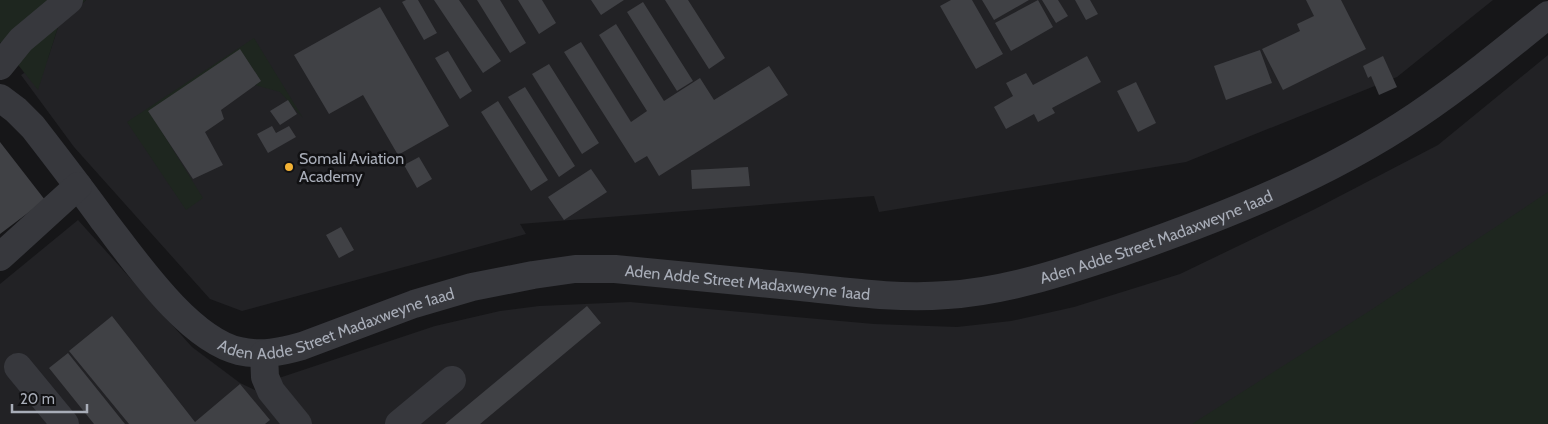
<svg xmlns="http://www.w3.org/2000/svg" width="1548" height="424" font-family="Cabin,sans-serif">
<rect width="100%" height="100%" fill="#161618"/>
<path fill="#222225" d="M86,0H1493L1397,77L1186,162L879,212L874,196L520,224L526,234L242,311L210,299L74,147L21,75L48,58L59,24Z
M1548,55V424H0V284L78,220L192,347L240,383L257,391L279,378L435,326L500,311L539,306L630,302L874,324L957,327L1011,321L1074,307L1180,274L1315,209L1438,145Z"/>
<path fill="#1e261f" d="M0,0H86L59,24L38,90L0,42Z
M254,38L303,118L280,92L255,85L261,81L240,50L149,111L203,198L186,210L127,122Z
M1548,192V424H1192L1371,310Z"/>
<path fill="#404145" d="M406,0H418L437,33L424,40L402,2Z
M434,0H459L501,61L483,73Z
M477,0H500L526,43L510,53Z
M518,0H542L556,23L539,34Z
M591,0H624L601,15Z
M665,0H688L725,58L709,69Z
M951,0H972L1003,54L976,69L940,6Z
M982,0H1029L994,20Z
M1038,0L1053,27L1011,51L995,23Z
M1042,0H1058L1068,16L1056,23Z
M1075,0H1090L1098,14L1086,20Z
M1306,0H1341L1366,49L1283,90L1262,49L1300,31L1297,24L1314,16Z
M643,2L693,81L677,91L627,12Z
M380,7L449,126L398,155L363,95L329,114L294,55Z
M616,24L664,101L700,78L714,100L769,66L788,95L659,176L647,156L635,163L564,52L581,42L631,122L647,111L599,35Z
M240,49L261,81L221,110L224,119L205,132L223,165L193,179L148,111Z
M1260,50L1272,83L1226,100L1214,66Z
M448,51L472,91L460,99L435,58Z
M1087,56L1101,82L1052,108L1055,113L1038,122L1034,114L1006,129L994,107L1013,96L1006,83L1026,73L1033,85Z
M1383,56L1397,87L1379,95L1371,76L1368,78L1363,66Z
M549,64L599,143L582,154L532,74Z
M1136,82L1156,123L1138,132L1117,91Z
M525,87L575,166L559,177L508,97Z
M288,100L297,114L280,125L270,111Z
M498,101L548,180L531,191L481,112Z
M272,126L276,133L289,126L296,137L268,153L257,134Z
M0,142L45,200L0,234Z
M419,157L432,179L417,188L404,165Z
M748,167L750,186L692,189L691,170Z
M591,169L607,192L564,220L548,197Z
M341,227L354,250L339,258L326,235Z
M587,306L601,323L480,424H445Z
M112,316L195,422L240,384L270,420L265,424H129L69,351Z
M68,353L125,424H94L49,368Z"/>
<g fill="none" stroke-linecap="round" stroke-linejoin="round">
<g stroke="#37383d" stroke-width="28">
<path d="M0,66L21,40L69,0"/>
<path id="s1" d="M0,98L16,110L33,127C57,158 81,189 104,221C135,261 188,339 239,351C261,356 281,352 302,346L414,304L472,287L533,275L575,269H615C677,275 739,281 801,287C850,292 898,299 947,295C1008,291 1066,271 1123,252C1224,217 1327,176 1416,116C1462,85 1505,50 1548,15"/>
<path d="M0,257L78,186"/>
<path d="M264,354L265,377L271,391L298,424"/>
<path d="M18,367L65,424"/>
<path d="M399,424L452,380"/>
</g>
</g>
<circle fill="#f2b134" stroke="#111113" stroke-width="2" cx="289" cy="167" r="5"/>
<g text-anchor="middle" stroke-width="5" stroke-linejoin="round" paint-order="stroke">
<g font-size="16" fill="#a8adb8" stroke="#111113" text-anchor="start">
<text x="299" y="164">Somali Aviation<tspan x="299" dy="18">Academy</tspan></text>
</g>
<g font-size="16" fill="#a8adb8" stroke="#111113">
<text dy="6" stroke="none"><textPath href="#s1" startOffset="1292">Aden Adde Street Madaxweyne 1aad</textPath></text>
<text dy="6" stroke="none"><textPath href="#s1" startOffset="874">Aden Adde Street Madaxweyne 1aad</textPath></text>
<text dy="6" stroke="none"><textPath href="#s1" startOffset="454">Aden Adde Street Madaxweyne 1aad</textPath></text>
</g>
</g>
<path d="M12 404v8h75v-8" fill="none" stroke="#a8adb8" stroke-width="2.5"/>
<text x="20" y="404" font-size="15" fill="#a8adb8" stroke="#111113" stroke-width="4" paint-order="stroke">20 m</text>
</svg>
